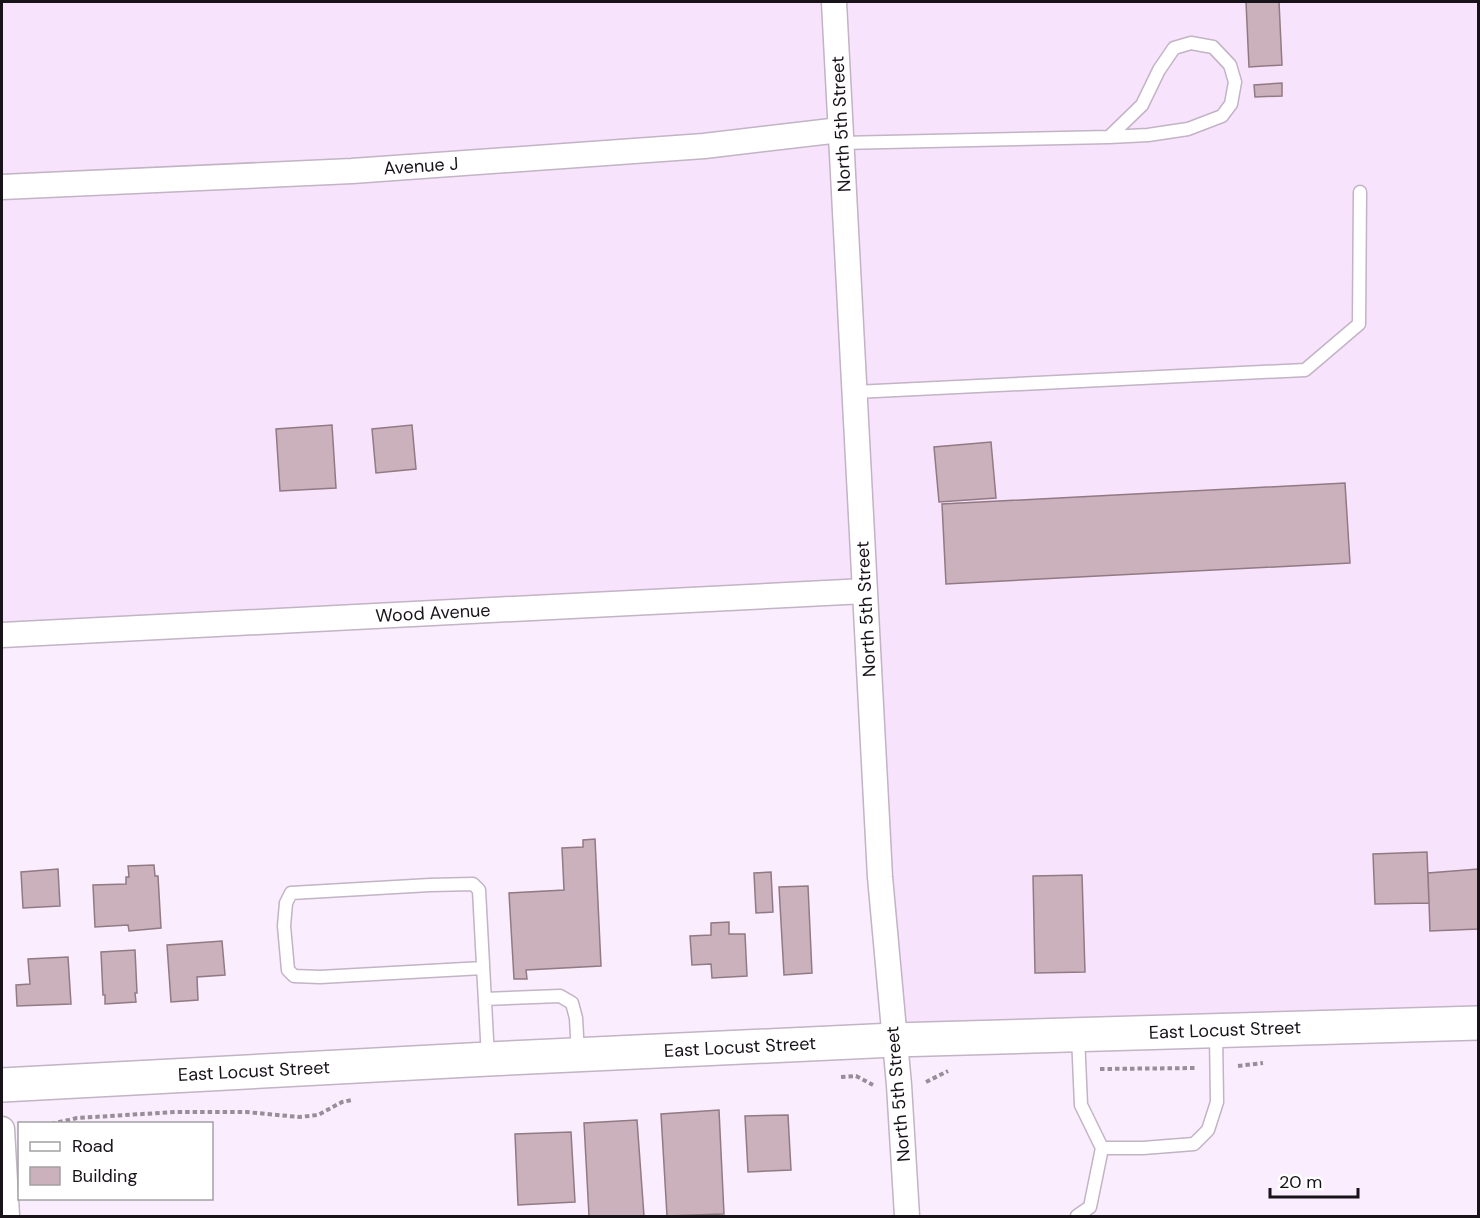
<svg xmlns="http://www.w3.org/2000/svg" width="1480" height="1218" font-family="'DM Sans',sans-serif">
<rect width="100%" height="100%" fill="#faedfd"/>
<path fill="#f8e3fd" d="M2,2H1478V1023L894,1040L865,591L2,635Z"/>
<path fill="#cab1bb" stroke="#917a83" stroke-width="1.5" d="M1246,2H1279L1282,65L1249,67Z
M1282,83V96L1255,97L1254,85Z
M332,425L336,488L280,491L276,429Z
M412,425L416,469L376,473L372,429Z
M991,442L996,498L939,502L934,447Z
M1345,483L1350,563L946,584L942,504Z
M595,839L601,966L526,970L527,979H514L509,893L564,890L562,848L583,847V840Z
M1427,852L1429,903L1375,904L1373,854Z
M154,865L155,876H158L161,928L129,931L128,925L95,927L93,885L126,884V877H129L128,866Z
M58,869L60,906L23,908L21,872Z
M1478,869V929L1430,931L1428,873Z
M771,872L773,912L756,913L754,873Z
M1082,875L1085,972L1035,973L1033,876Z
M808,886L812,973L784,975L779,887Z
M729,922V934H745L747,976L712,978L711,964L692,965L690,936L711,935V923Z
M222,941L225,975L197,977L198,1000L171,1002L167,945Z
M135,950L137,993H135L136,1002L105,1004V995H103L101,952Z
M68,957L71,1004L17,1006L16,985L30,984L28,959Z
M719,1110L724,1214L667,1216L661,1114Z
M788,1115L791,1170L748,1172L745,1116Z
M637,1120L644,1216H589L584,1123Z
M571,1132L575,1202L518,1205L515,1134Z"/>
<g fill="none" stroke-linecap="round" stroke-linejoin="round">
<g stroke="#c2b3c5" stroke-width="15">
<path id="service" d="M841,143L1109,137L1148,135L1188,129L1222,116L1231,104L1235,82L1230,65L1213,47L1191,43L1174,48L1159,70L1142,105L1109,137
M855,392L1305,370L1359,324L1360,192
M483,968L320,977L294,976L288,970L284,926L286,903L291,893L430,885L473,884L479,890C482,946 485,1002 488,1058
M485,999L560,996L572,1003L576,1018L578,1054
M1078,1036L1081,1105L1102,1148H1143L1194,1144L1208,1130L1217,1102L1216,1033
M1077,1216L1090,1207L1102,1148"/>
</g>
<g stroke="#c2b3c5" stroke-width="27">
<path id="minor" d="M834,2L880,877L899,1085L907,1216
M2,187L352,171L704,146L840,130
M2,635L865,591
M2,1129L7,1216"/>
</g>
<g stroke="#c2b3c5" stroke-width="36">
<path id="secondary" d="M2,1085L488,1059L894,1040L1478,1023"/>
</g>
<path stroke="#988e9a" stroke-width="4" stroke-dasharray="4.5 3" stroke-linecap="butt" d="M1238,1066L1263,1063
M1100,1069L1197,1068
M841,1077L856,1076L873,1085
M926,1082L948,1071
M51,1124L77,1118L175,1112H246L299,1117L318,1115L342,1102L352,1100"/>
<use href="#service" stroke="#fff" stroke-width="12"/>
<use href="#minor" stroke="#fff" stroke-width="24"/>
<use href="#secondary" stroke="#fff" stroke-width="33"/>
</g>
<g text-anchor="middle" stroke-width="4.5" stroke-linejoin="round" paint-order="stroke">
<g font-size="18" fill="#181219" stroke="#fff">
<text transform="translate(841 124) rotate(-93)" y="6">North 5th Street</text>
<text transform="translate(421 166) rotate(-4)" y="6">Avenue J</text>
<text transform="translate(866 609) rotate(-93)" y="6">North 5th Street</text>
<text transform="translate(433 613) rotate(-3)" y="6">Wood Avenue</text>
<text transform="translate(1225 1030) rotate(-2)" y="6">East Locust Street</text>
<text transform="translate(740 1047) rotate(-3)" y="6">East Locust Street</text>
<text transform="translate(254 1071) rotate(-3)" y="6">East Locust Street</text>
<text transform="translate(898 1094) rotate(-95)" y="6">North 5th Street</text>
</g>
</g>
<rect width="1480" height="1218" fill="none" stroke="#181219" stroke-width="6"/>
<rect x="18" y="1122" width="195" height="78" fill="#ffffff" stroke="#a3a0a3" stroke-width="1.5"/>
<rect x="30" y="1142" width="30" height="9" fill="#ffffff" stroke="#a3a0a3" stroke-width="1.5"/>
<text x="72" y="1152" font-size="18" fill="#181219">Road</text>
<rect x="30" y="1167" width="30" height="18" fill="#cab1bb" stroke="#a3a0a3" stroke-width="1.5"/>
<text x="72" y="1182" font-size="18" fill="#181219">Building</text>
<path d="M1270 1188v9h88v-9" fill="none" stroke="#181219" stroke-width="3"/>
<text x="1279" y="1188" font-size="18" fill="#181219" stroke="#ffffff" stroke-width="4.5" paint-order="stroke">20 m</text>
</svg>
